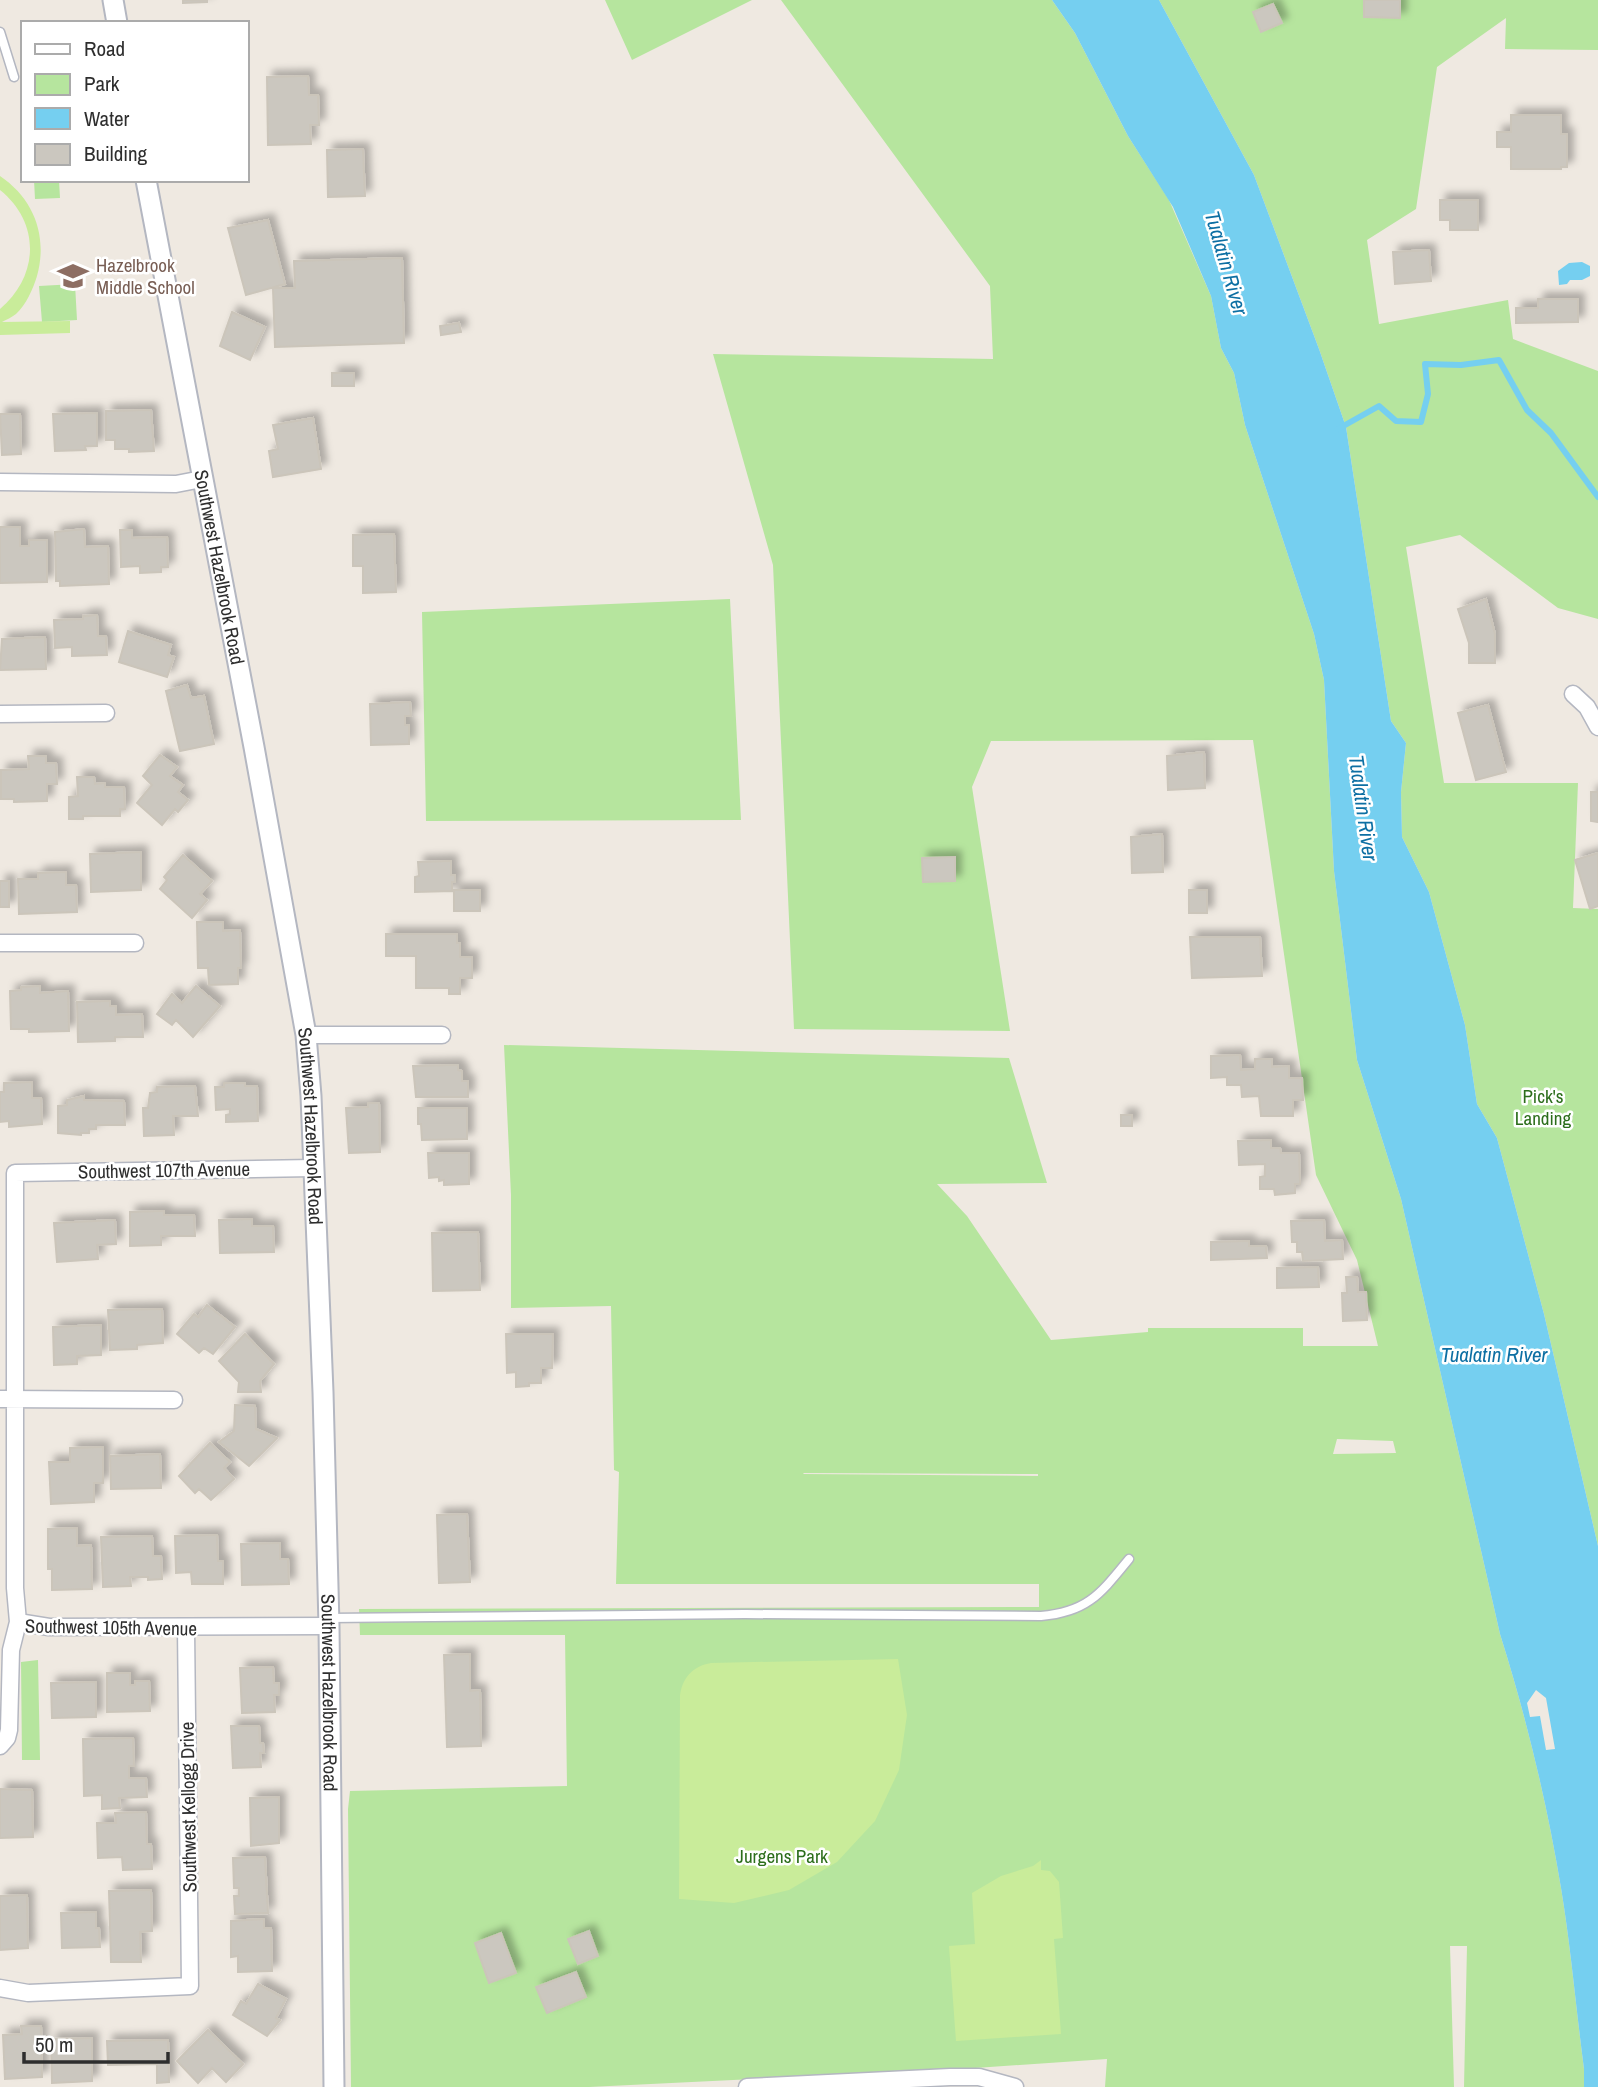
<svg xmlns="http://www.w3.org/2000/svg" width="1598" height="2087" font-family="'Archivo Narrow',sans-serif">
<defs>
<filter id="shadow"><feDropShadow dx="6" dy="-6" stdDeviation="3.5" flood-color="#0004"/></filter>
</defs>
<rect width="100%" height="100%" fill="#efe9e1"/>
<path fill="#b6e59e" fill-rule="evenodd" d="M605,0H752L632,60Z
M781,0H1052L1075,33L1128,136L1169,200L1211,296L1221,348L1234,373L1245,425L1314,634L1324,680L1334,871L1357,1060L1401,1199L1500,1634C1526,1716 1547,1803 1561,1888C1571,1948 1576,2009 1584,2069V2087H1464L1467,1946H1450L1454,2087H1105L1107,2059L961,2069L589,2087H351L348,1809L350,1791L567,1786L565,1635H360L359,1609L1039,1607V1584H616L619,1472L614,1470L611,1306L511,1308V1195L504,1045L1009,1058L1047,1183L937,1184L967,1216L1051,1340L1148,1332V1328H1303V1346H1378L1357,1260L1316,1175L1253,740L991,741L972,787L1010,1031L794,1029L773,565L713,354L993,359L990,286ZM1337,1439L1393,1441L1396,1453L1333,1454ZM803,1473L1038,1474V1476L804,1474Z
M1159,0H1598V50L1505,49L1506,18L1437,67L1416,209L1367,240L1379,324L1508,300L1513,339L1598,371V619L1558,608L1460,535L1406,547L1444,783H1578L1573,908L1598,909V1546L1544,1314L1497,1138L1477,1104L1465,1025L1429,892L1402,837L1401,792L1406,743L1391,721L1346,427L1319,349L1254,175Z
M34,180H59L60,198L35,199Z
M75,284L77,320L42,322L39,286Z
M730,599L741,820L426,821L422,612Z
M38,1660L40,1760H22L21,1662Z"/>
<path fill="#c9ec9a" d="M0,176C34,199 48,236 37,276C33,289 26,305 16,314C12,317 6,320 2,322L70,321V333L0,335V309C39,276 41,223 0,190Z
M898,1659L907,1715L899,1770L875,1821L837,1862L789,1890L734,1903L679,1899L680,1695C683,1677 693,1666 711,1663Z
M1041,1860V1870L1050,1871L1059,1882L1063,1938L1054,1939L1061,2034L956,2041L949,1946L975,1944L972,1893L1001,1876L1033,1866Z"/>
<path fill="#75cff0" d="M1052,0H1159L1254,175L1319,349L1346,427L1391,721L1406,743L1401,792L1402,837L1429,892L1465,1025L1477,1104L1497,1138L1544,1314L1598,1546V2087H1584V2069C1576,2009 1571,1948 1561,1888C1547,1803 1526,1716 1500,1634L1401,1199L1357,1060L1334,871L1324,680L1314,634L1245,425L1234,373L1221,348L1211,296L1173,207L1128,136L1075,33Z
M1582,262L1590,266V276L1582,280H1570L1567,284L1559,285L1558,271L1569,263Z"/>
<path fill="#efe9e1" d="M1536,1690L1546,1698L1555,1749L1546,1750L1540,1716L1530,1717L1527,1703Z"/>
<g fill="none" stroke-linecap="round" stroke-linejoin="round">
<path stroke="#75cff0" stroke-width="6" d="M1338,429L1379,406L1396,421L1421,422L1428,394L1425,364L1461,365L1499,360L1527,410L1551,433L1598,497"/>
</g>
<path fill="#cbc7bf" stroke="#cbc5ba" stroke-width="2" filter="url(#shadow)" d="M183,0H207V2L183,3Z
M1364,0H1400V18L1364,17Z
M1273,4L1282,23L1261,32L1253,12Z
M308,76L309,95H318L319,125H310L311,144L268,145L267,77Z
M1511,115H1561V134H1567V167H1561V169H1511V147H1497V132H1511Z
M363,149L365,196L328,197L327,150Z
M1440,200H1478V230H1450V220H1440Z
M268,220L285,284L246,295L228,228Z
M1429,250L1431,281L1395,284L1393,252Z
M402,258L404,343L275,347L273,288H295L294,261Z
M1538,299H1578V322L1516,323V308H1538Z
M232,312L265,327L250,360L220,346Z
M459,323L461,332L441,335L440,326Z
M332,373H354V386H332Z
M151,410L154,451L129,452V449H115V440H106V411Z
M97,413V446H85L86,450L55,451L53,414Z
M0,414H20L21,454L2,455Z
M313,418L321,469L273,477L269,451L278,449L273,425Z
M0,527H20V546H29V540H47V582L0,583Z
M84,529L85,547L108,546L109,584L60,586V581H56L55,532Z
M120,530H132V538L167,537L168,567H161V572L140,573V566L121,567Z
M394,534L396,592L363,593V566H353V535Z
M1486,599L1495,634V663H1469V643L1458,609Z
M97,615L98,636H106L107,655L72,656V647L55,648L54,620L83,619V616Z
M128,631L171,645L168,655L174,657L167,677L119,662Z
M45,637L46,669L0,670L2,639Z
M187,685L191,698L204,696L214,744L180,751L166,691Z
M410,702L411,716H405V725H409V744L371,745L370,704Z
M1488,705L1506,772L1476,780L1458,713Z
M1204,752L1205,788L1168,790L1167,756Z
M160,755L177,767L170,776L183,785L178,792L188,800L178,812L175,809L162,825L137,803L152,785L143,776Z
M28,756H46V763H56L57,784H47V801L14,802V799H1V770L29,769Z
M77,777H94L95,784L105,783V787H124L125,809H120V816H83V819H69V797L78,796Z
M1591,792H1598V822L1591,821Z
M1162,834L1163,872L1132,873L1131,837Z
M141,852V890L91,892L90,854Z
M1598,853V906L1590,909L1575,860Z
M183,855L212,881L200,894L207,900L192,918L160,889L167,880L164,877Z
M955,857V881L923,882L922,858Z
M451,861V875H455V882H452V891L415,892V877L419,876L418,862Z
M66,872V885H76L77,912L19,914L18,879H38V873Z
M0,881H9V907H0Z
M454,890H480V911H454Z
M1189,890H1207V913H1189Z
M197,922H223V931L240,930L241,968H238V984L209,985L208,968H198Z
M386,934H457V943H460V957H472V978H460V994H449V988H416V956H386Z
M1190,937H1260L1262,976L1192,978Z
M40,986V993L68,991L69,1031L29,1032V1029H11L10,991L21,990V987Z
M196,986L220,1006L193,1037L176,1020L172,1025L157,1014L172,994L182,1003Z
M110,1001V1006H116V1015L142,1014L143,1037H115V1041L78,1042L77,1002Z
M1240,1055L1241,1070L1255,1069V1059H1272V1067L1289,1066V1078H1302L1303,1100H1293V1116H1261L1259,1096L1242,1097L1241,1085H1227V1077L1211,1078V1056Z
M458,1065V1070L462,1071V1081H468V1097H416L413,1066Z
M32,1082V1098H41L42,1124L9,1127V1121L0,1122V1092H4V1083Z
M224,1083H245V1086H257L258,1121L226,1122V1115L230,1114V1109L216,1110L215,1087H224Z
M195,1086L198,1116H173L174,1135L144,1136L143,1108H148L150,1093L157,1092V1087Z
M84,1096V1100L124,1101L125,1125H96V1129H89V1133H81V1135L58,1133V1106L67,1105V1100Z
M368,1103H379L380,1152L349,1153L346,1108L368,1107Z
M418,1108H467V1139L422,1140L421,1124H418Z
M1121,1115H1132V1126H1121Z
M1271,1140V1148H1280L1281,1153H1299L1300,1184H1295V1193L1275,1195L1274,1189H1260V1177L1265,1176V1164L1239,1165L1238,1141Z
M428,1153H469V1184L444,1185V1180L439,1181V1177L429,1178Z
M164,1211V1215H194L195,1236H161V1245L130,1246V1212Z
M252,1219V1226H273L274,1252L220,1253L219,1220Z
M115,1220L116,1244L97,1245L98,1259L57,1262L54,1223Z
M1324,1220L1325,1241L1342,1240L1343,1259L1303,1261L1302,1252H1297V1242H1292L1291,1221Z
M478,1232L480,1290L433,1291L432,1233Z
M1249,1241V1246H1266L1267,1258L1211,1260V1242Z
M1318,1267L1319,1287L1277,1288V1268Z
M1346,1277H1357L1358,1292H1366L1367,1320L1343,1321L1342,1293H1347Z
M207,1305L235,1327L213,1354L204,1348L199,1353L177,1334L194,1314L198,1317Z
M162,1309L163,1343L137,1345V1349L110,1350L108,1310Z
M101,1325V1355L77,1356V1364L54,1365L53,1327Z
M245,1334L274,1364L260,1381L261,1392H238L239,1382L219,1361Z
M506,1334H553L552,1368H541V1383H529V1386L516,1387V1372L507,1373Z
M235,1405L255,1406L256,1429L277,1438L249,1466L219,1442L234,1431Z
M210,1443L230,1462L224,1468L234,1479L211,1500L199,1489L195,1493L179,1476Z
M103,1447V1483H94V1502L51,1504L49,1462H70V1448Z
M160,1454L161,1488L111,1489L110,1456Z
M467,1514L470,1582L439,1583L437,1515Z
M77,1528V1546L91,1545L92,1589L52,1590V1569H48V1529Z
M217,1535L218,1561H223V1584H192L191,1572L176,1573L175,1536Z
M152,1536L153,1556H161L162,1579L148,1580V1577H130L131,1586L103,1587L101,1537Z
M280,1543V1559H288L289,1584L242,1585L241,1544Z
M470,1654V1691L480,1690L481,1746L447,1747L444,1655Z
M273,1667L274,1683H279V1695H274L275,1712L242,1713L240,1668Z
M107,1673H130V1685H135V1681H149L150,1711L107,1712Z
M96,1682V1717L52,1718L51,1683Z
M231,1726H259L260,1743H263L264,1753H260L261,1767L233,1768Z
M133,1738L134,1766H129V1778H146L147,1797L119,1798L120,1808L102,1809V1795L84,1796L83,1739Z
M0,1789L32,1790L33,1837L0,1838Z
M279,1797V1843L251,1846L250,1798Z
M146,1812L147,1844H151L152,1869L123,1870L122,1857L98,1858L97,1823H116L115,1813Z
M265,1857L268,1913L235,1914L234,1896H239V1888H234L233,1858Z
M151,1890L152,1931L140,1932L141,1962H111L109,1891Z
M27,1895L28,1948L0,1950V1896Z
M96,1912V1928H99L100,1947L62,1948L61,1913Z
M264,1919V1928H271L272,1971L238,1972V1956L231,1957V1921Z
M589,1931L598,1956L578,1964L568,1939Z
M501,1933L516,1973L489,1983L475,1943Z
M576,1972L586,1997L547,2013L536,1987Z
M258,1984L286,1999L276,2018L280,2020L267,2036L233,2015L241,2001L246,2004Z
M21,2026H41L42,2077L5,2079L3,2035L22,2034Z
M208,2030L243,2064L226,2082L212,2068L198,2083L177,2061Z
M92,2038V2081L52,2083L51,2039Z
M168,2040L169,2082L157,2083V2064L108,2065L107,2041Z"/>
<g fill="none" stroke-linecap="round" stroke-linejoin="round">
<g stroke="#b4b7c1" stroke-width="11">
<path id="service" d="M0,32L14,77
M329,1618L745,1614L1041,1616C1088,1612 1101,1593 1129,1559"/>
</g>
<g stroke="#b4b7c1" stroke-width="19">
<path id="minor" d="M0,482L176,484L202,479
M1573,694L1587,707L1598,727
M0,714L106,713
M0,943H135
M306,1035H442
M0,1399L174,1400
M18,1622L49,1627L329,1626
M0,1746L7,1738L9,1730L11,1650L18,1622L15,1588V1173L313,1168
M0,1988L28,1993L190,1986L186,1628
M747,2087L950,2077H979L1015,2087"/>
</g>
<g stroke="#b4b7c1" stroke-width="23">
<g id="tertiary">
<path d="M113,0L117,23"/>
<path id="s1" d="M146,180L254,747L306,1035L311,1096L323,1392L329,1626L334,2087"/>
</g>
</g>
<use href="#service" stroke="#fff" stroke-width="8"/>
<use href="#minor" stroke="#fff" stroke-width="16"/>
<use href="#tertiary" stroke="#fff" stroke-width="19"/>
</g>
<defs>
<g id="school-bare" transform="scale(2.415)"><path d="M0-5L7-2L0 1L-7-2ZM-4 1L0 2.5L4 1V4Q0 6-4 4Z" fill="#8d6e63" stroke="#fff" stroke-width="2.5" paint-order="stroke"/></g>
</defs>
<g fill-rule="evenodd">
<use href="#school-bare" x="73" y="276"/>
</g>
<g text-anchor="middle" stroke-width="5" stroke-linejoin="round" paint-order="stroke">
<g font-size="19" fill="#785e54" stroke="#fff" text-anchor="start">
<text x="96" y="272">Hazelbrook<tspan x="96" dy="22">Middle School</tspan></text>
</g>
<g font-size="19" fill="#2e2e2e" stroke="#fff">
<text dy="7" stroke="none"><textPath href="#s1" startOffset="394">Southwest Hazelbrook Road</textPath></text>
<text dy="7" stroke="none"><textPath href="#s1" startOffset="961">Southwest Hazelbrook Road</textPath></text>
<text transform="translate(164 1170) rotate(-1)" y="7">Southwest 107th Avenue</text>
<text transform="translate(111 1627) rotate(1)" y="7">Southwest 105th Avenue</text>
<text dy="7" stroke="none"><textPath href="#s1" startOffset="1528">Southwest Hazelbrook Road</textPath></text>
<text transform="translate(188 1807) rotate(-91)" y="7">Southwest Kellogg Drive</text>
</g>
<g font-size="19" fill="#2c6e1b" stroke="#fff">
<text x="1543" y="1103">Pick's<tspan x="1543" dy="22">Landing</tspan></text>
<text x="782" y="1863">Jurgens Park</text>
</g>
<g font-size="21" font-style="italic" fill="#0d6fa3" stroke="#fff">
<text transform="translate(1226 263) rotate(74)" y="7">Tualatin River</text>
<text transform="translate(1363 808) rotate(82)" y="7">Tualatin River</text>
<text x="1494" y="1362">Tualatin River</text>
</g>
</g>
<rect x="21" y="21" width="228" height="161" fill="#ffffff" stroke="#ababab" stroke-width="2"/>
<rect x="35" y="44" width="35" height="10" fill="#ffffff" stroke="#ababab" stroke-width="2"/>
<text x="84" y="56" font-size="21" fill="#2e2e2e">Road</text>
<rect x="35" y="74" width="35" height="21" fill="#b6e59e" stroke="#ababab" stroke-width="2"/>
<text x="84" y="91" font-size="21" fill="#2e2e2e">Park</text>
<rect x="35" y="108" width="35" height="21" fill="#75cff0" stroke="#ababab" stroke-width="2"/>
<text x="84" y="126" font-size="21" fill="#2e2e2e">Water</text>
<rect x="35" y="144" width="35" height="21" fill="#cbc7bf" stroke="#ababab" stroke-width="2"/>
<text x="84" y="161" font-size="21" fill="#2e2e2e">Building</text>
<path d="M24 2052v10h144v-10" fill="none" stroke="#2e2e2e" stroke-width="3.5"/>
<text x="35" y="2052" font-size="21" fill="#2e2e2e" stroke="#ffffff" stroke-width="5" paint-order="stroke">50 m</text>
</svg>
